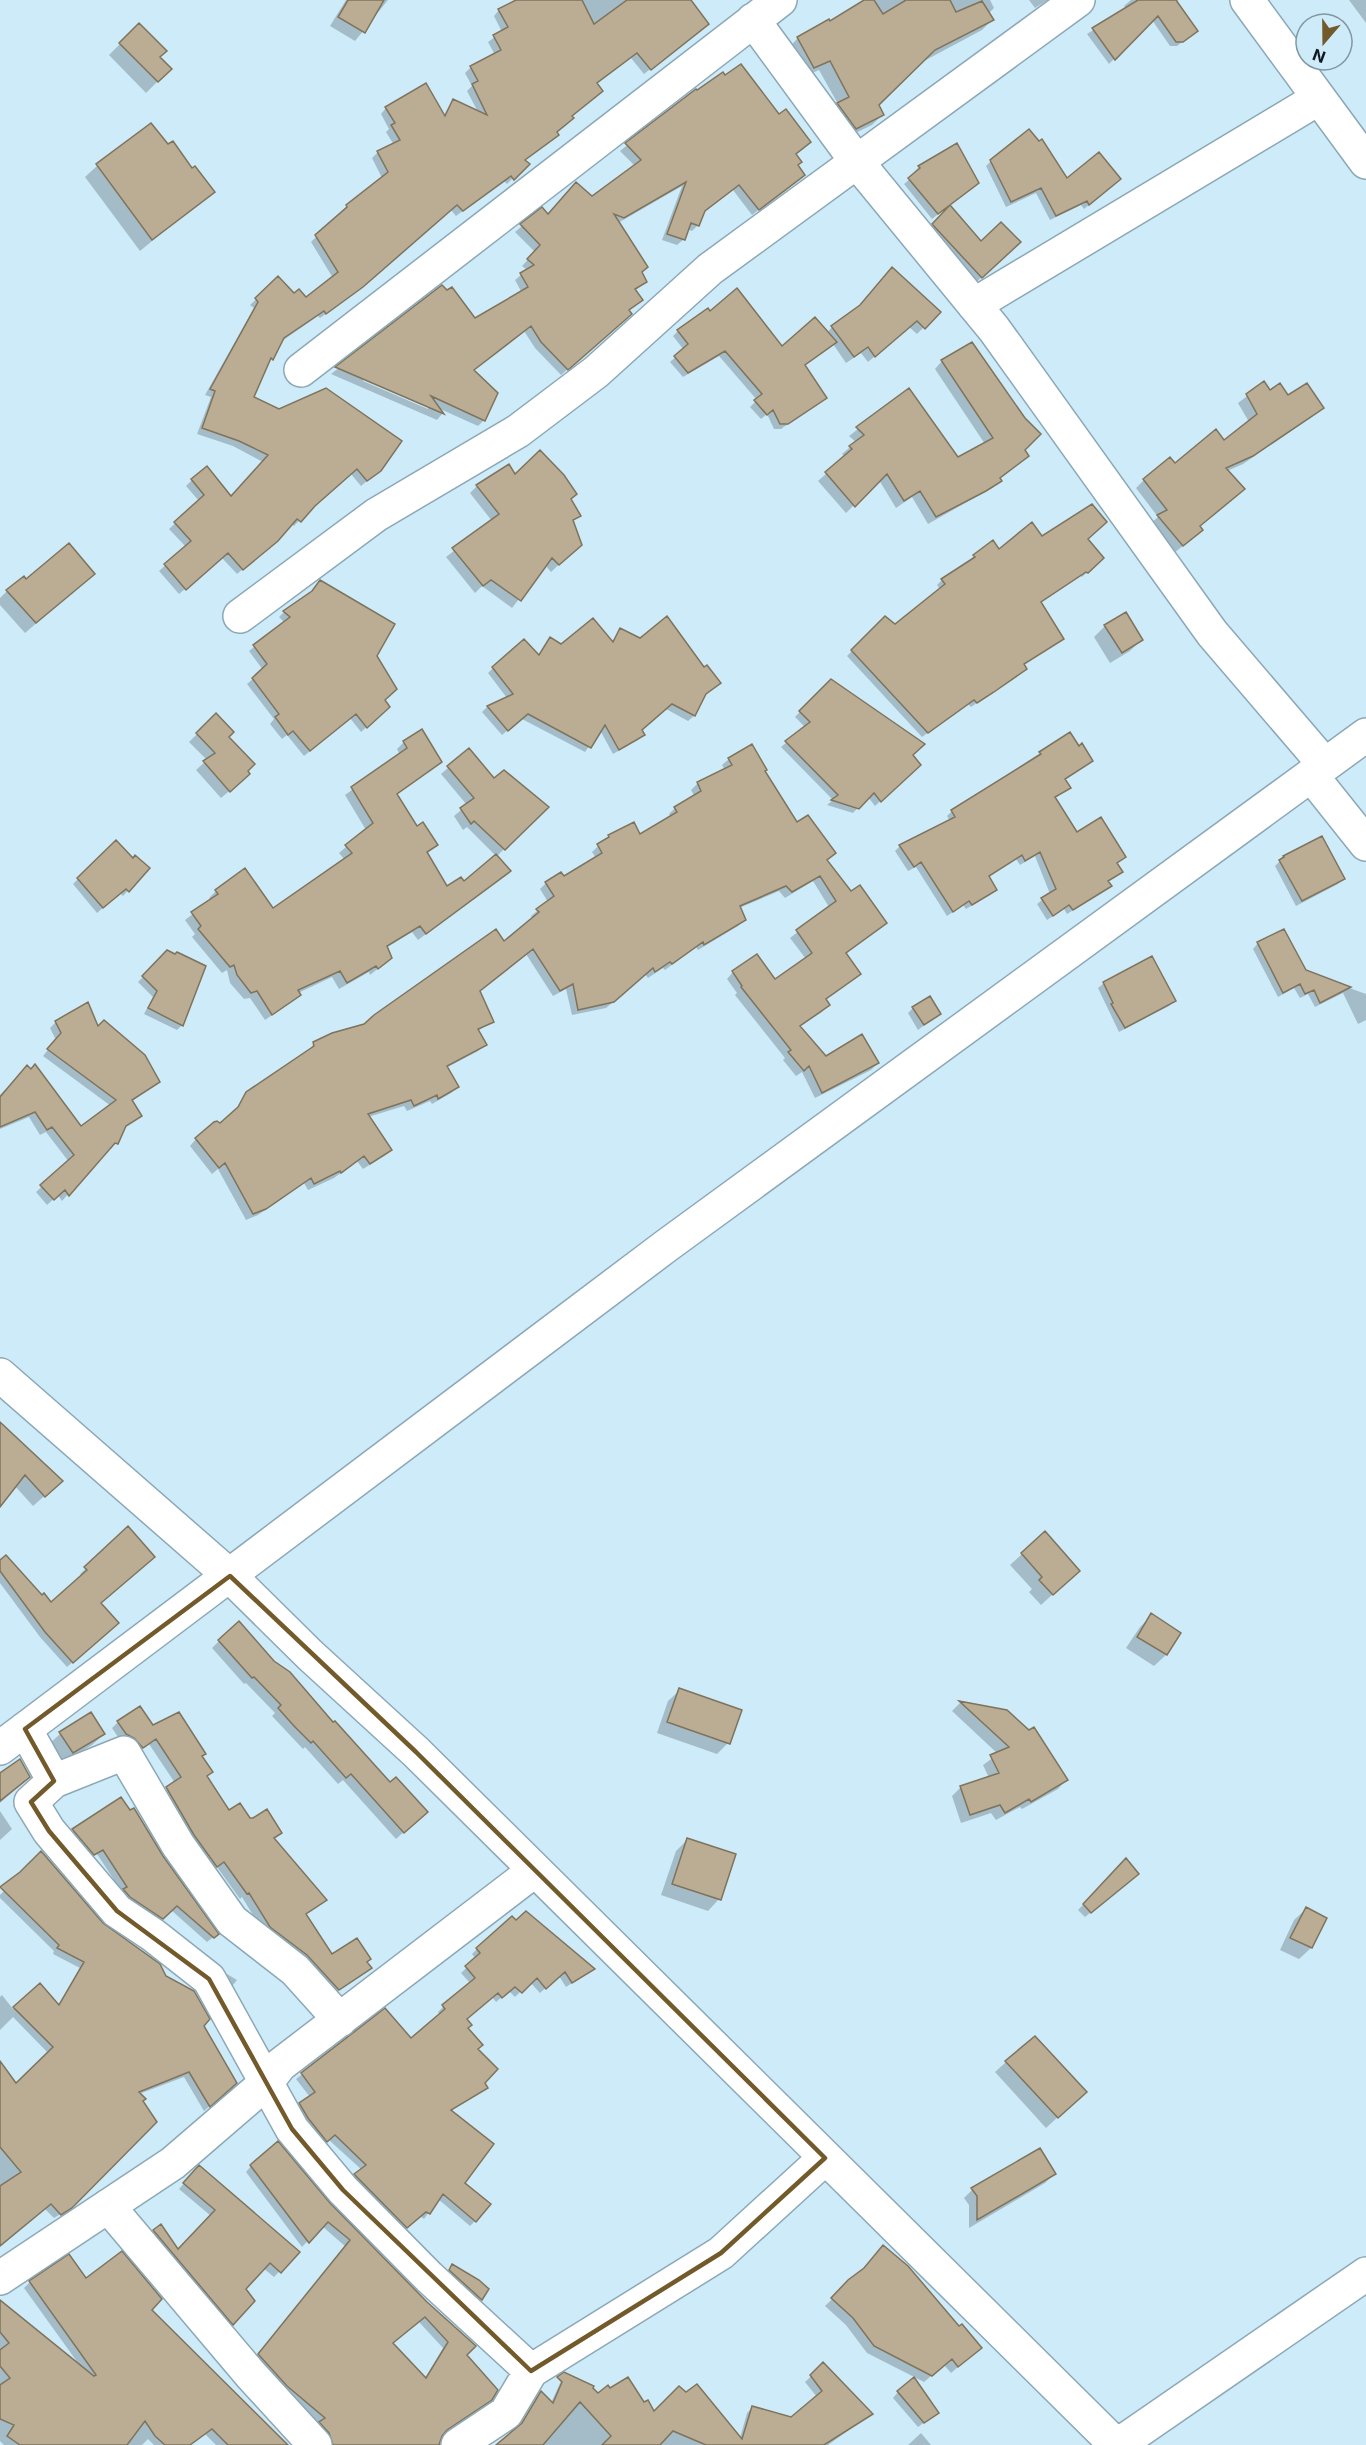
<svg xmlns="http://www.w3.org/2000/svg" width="1366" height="2445" font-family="Inter,sans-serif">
<rect width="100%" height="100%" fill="#ceebfa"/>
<path fill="#0003" fill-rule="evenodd" d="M346,0H388L355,41L330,26Z
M519,0H689L701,29L644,74L631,58L596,84L571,117L524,161L527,164L507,184L504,181L456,216L451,210L355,293L320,318L318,316L282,341L267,364L252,398L373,476L361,486L351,474L310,509L294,526L291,524L270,546L237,574L222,558L179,594L159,571L186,547L169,529L199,501L186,486L192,480L231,498L263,462L233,446L197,434L211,397L205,395L254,308L250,305L278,279L294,295L306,299L333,278L311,242L347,206L382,178L372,158L378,152L394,145L386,132L389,129L381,114L386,108L443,116L453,100L478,112L467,91L472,86L465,73L471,67L495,55L488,42L502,32L494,16L499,10Z
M866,0H990L994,8L988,14L992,20L982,30L924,61L878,105L883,114L872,125L845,138L828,114L838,104L819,70L803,77L788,48L798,38L830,24Z
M1029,0H1048L1035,8Z
M1131,0H1179L1175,2L1196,31L1177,46H1170L1152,20L1109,64L1087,34L1126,9L1124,6Z
M1349,0H1366V23Z
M139,25L158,57L170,69L146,93L109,55Z
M695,91L795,154L796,166L803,175L752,215L733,190L702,213L698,225L692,231L687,229L684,239L677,245L662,240L682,186L618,223L645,282L635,291L641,300L628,311L624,320L561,375L535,348L524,331L472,371L484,420L478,426L438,408L442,414L437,420L331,374L442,287L474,320L522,293L515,280L527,270L522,266L535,252L515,232L542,209L548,216L592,198L635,166L620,151ZM364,378L428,405V409L363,381Z
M151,125L167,146L213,191L140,251L85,177L97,166Z
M991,161L1067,180L1114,184L1084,209L1081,205L1050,220L1036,193L1006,207L986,166Z
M919,167L972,188L932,219L904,184L916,174L914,172Z
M950,207L981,243L1009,252L971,287L923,235Z
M939,312L917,334L909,327L868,362L861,353L846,363L833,344L804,365L825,398L781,429H774L767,414L761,419L750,407L757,400L719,356L683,377L670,362L684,350L673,336L678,331L782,348L827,333L832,327Z
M942,361L1020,463L999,479L992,488L928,524L912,497L896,508L879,480L846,513L818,481L845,457L842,454L856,442L849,436L909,390L958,459L985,444L935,369Z
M1263,384L1269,392L1322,407L1313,416L1243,464L1227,471L1235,497L1199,527L1193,538L1174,553L1150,524L1158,517L1136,488L1144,480L1224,442L1249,422L1238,403Z
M515,476L569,500L579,516L572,522V552L551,572L545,565L512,608L482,586L475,593L446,557L492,521L470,493L477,486Z
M1042,538L1086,539L1102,558L1082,577L1081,576L1040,603L1062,639L1023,665L1025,669L1020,674L971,707L968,704L922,737L847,656L885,618L895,626L940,589L937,585L942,580L969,562L974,556L998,551Z
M26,582L82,584L25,633L0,605V598L7,591Z
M310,594L376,656L383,700V712L361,732L350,718L304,756L287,735L282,739L270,724L274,719L247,684L263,670L249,651L285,623L279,617L284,612Z
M1105,626L1142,639L1130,651L1110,663L1094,637Z
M621,630L704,669L719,683L704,696L694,716L688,721L666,709L640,731L643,735L638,740L613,754L600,730L585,752L522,719L502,735L482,712L487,707L507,698L488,673L493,668L538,656L550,639L561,646L611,642Z
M831,680L911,755L919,765L875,806L868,797L853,813L827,805L833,800L781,747L805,727L795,717Z
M216,715L227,737L240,782L221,798L196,770L207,760L189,742Z
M404,742L440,762L396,795L416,828L436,845L427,854L447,888L464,883L496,856L467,827L463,830L454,816L467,805L441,774L469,750L494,780L547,807L496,857L502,877L418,940L412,932L386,948L391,958L370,975L369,972L339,989L332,977L298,993L299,995L293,1001L265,1020L250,998L244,999L230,983L227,970L222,973L192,937L195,934L185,920L211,900L209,898L216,891L273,910L345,860L339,853L366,830L345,795L400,755L397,749Z
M1078,748L1092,761L1064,780L1069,788L1054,799L1077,834L1124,857L1116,864L1121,872L1107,882L1110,886L1104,891L1067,914L1064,909L1047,920L1037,904L1050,894L1035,856L1020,865L1016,859L988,877L995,889L990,895L966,909L963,905L947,916L916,867L908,871L895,851L900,846L950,821L947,816L952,811L1040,753Z
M729,759L763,772L797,824L850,893L885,923L845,954L859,974L825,1000L828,1005L822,1012L799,1027L825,1058L878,1063L871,1070L815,1098L802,1072L796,1076L783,1060L785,1058L735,995L737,993L727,979L733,972L775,981L806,959L790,938L829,907L813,881L785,898L779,891L739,908L744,920L738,926L698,950L696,947L665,970L663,968L648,978L645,974L606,1008L572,1015L566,989L553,996L526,954L479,991L493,1021L478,1031L485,1045L478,1051L446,1068L457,1087L451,1093L432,1104L430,1101L407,1111L404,1106L368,1117L390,1150L384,1156L363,1169L357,1161L334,1178L308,1190L304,1183L258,1215L246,1220L218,1169L212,1174L190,1146L196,1139L215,1123L219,1126L233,1114L247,1093L308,1052L314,1043L365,1025L504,943L533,919L531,916L548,902L540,889L546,883L563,878L596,858L592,852L609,836H639L671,818L669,814L675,808L695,797L691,790L698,783L725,770L722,765Z
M116,842L133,860L148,868L123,896L120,893L97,913L73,884Z
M1284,857L1343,879L1338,884L1296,906L1275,866Z
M1258,943L1305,972L1366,994V1020L1358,1024L1343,993L1315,1007L1308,994L1300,998L1294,988L1278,997L1253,949Z
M168,952L175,956L182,1025L177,1030L144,1014L153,997L138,982Z
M1104,983L1174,1001L1169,1006L1119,1032L1098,988Z
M88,1004L97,1029L158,1082L131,1102L140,1116L124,1128L116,1143L111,1149L108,1148L62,1201L58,1195L47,1205L36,1192L69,1162L46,1132L40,1135L29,1117L0,1129V1095L27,1067L80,1128L111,1106L43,1056L56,1040L50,1028L56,1022Z
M913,1008L939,1014L918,1030L908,1013Z
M0,1424L50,1491L33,1506L15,1486L0,1506Z
M128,1528L100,1604L112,1628L67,1667L40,1637L0,1583V1562L50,1604L82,1576L80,1574Z
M1045,1533L1078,1571L1041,1605L1029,1592L1032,1589L1010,1565Z
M1152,1615L1179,1633L1166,1655L1154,1666L1126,1648L1140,1627Z
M219,1641L273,1662L390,1784L418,1819L396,1839L343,1780L338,1784L305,1747L303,1749L272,1716L275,1713L246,1683L244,1684L212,1648Z
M680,1690L728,1743L717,1754L657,1733L668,1701Z
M960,1703L1006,1711L1066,1780L1058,1789L1022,1809L1020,1807L996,1820L991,1813L961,1823L952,1796L961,1787L989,1778L983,1765L998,1754L952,1711Z
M90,1714L104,1734L92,1745L61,1764L48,1745L60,1734Z
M118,1722L152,1727L201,1757L206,1777L229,1812L280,1832L273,1839L325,1900L305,1915L331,1956L366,1962L370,1968L332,1995L264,1933L242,1897L240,1899L217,1867L210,1872L161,1794L175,1783L149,1744L136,1753L120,1740L112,1728Z
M0,1773L29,1777L0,1803Z
M121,1799L217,1934L207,1942L171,1910L157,1924L124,1902L122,1892L97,1854L88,1860L68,1835Z
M0,1811L12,1829L0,1840Z
M688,1839L719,1899L708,1911L661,1895L676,1851Z
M41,1853L102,1924L165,1977L203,2026L230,2088L204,2111L184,2077L139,2094L69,2209L54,2218L44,2208L0,2245V2063L16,2086L49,2054L13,2017L0,2030V1997L2,1995L13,2009L40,1985L58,2006L80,1968L53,1954L54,1951L0,1898V1895Z
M1126,1860L1132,1879L1085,1917L1078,1910Z
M1306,1909L1325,1919L1311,1948L1299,1959L1280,1950L1294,1920Z
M477,1949L593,1969L566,1987L559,1976L540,1993L530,1982L515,1997L509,1991L496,2002L492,1997L465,2020L476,2050L483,2083L486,2088L450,2111L463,2183L475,2221L470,2226L438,2199L424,2219L420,2216L401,2232L350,2180L362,2170L329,2140L321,2146L295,2110L310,2097L296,2079L385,2010L411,2040L440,2015L438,2012L443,2007L470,1983L461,1973L476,1959L472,1954Z
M227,1974L237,1980L229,1990L222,1979Z
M1006,2062L1074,2102L1046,2128L995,2072Z
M251,2166L328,2204L465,2355L491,2399L442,2434L438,2445H326L315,2429L320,2424L281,2392L253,2361L346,2247L322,2226L302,2247L246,2172ZM419,2322L443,2348L425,2378L391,2344Z
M199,2167L298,2252L274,2277L263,2268L244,2289L253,2301L227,2329L149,2236L160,2226L177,2251L211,2216L179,2189Z
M1054,2174L1045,2183L969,2228V2205L964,2198L972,2190Z
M453,2266L487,2289L475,2304L447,2272Z
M861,2271L973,2354L951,2373L944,2365L924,2382L867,2353L846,2325L825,2306Z
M85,2280L150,2310L271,2445H216L205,2434L190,2445H154L148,2439L142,2445H4L0,2441V2302L78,2363L24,2288L30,2282Z
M823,2365L871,2414L828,2445H497L518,2428L541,2393L551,2403L561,2381L598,2395L643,2404L654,2413L740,2438L747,2413L753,2407L791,2419L817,2397L805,2382Z
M898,2392L937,2413L918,2427L893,2398Z
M921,2433L931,2445H908Z"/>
<path fill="#baad94" stroke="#7f735c" stroke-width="1.5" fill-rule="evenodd" d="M348,0H384L365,33L338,17Z
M516,0H582L594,24L627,0H691L709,24L651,70L637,53L597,83L603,91L572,116L574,118L557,132L559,135L525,160L530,164L514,180L511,176L463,211L457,205L363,287L326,314L324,311L284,338L273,360L271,358L254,397L279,409L326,388L402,441L381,471L367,481L357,469L315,506L301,522L297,519L278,541L243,570L228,553L186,590L164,564L191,541L174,522L204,495L191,479L207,466L231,496L268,455L239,441L202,428L215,391L210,389L258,302L255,298L278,276L294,293L299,289L306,297L338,272L315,235L347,207L346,205L388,172L377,151L400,140L391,125L395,123L385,107L426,83L445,116L453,99L487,115L472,84L478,81L470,66L501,50L493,35L508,27L498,9Z
M864,0H874L883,14L906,0H950L956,12L982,1L994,20L935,50L879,105L884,115L856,129L837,103L849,97L830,61L814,68L797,37L829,19L830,21Z
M1138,0H1176L1198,31L1183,42H1176L1158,16L1115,60L1092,28Z
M139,23L167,51L160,57L172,69L158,82L119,43Z
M741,64L779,114L786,109L811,142L796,154L802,162L798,165L805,175L759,210L739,185L705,211L699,226L691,223L685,240L667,234L686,182L624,218L614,214L648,267L642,272L647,282L635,289L643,300L629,310L632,314L568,370L541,342L531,326L474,370L498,393L485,421L431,396L444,414L335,367L442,285L447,290L452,287L475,318L528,287L520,273L534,265L527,259L540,245L520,224L542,207L548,214L576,182L592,196L641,160L625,143L696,89L697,90L723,72L725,75Z
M151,123L168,144L173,141L192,168L195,166L215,192L152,240L96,164Z
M1029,129L1039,141L1042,139L1067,178L1099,152L1121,179L1089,205L1087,201L1056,216L1041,188L1011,202L990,160Z
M957,143L979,183L938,214L908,178L920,168L918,166Z
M950,205L981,241L1001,222L1021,242L982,278L932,224Z
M892,267L941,312L925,329L917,321L875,357L868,347L854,357L831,326L860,305Z
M737,288L782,346L815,317L837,342L805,365L827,398L788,424H780L773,410L767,415L754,400L762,394L725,351L688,373L674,356L688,344L677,330L708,308L710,311Z
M972,342L1025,418L1041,434L1025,450L1029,456L1000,478L1002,481L986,491L936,517L920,491L904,501L887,474L855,507L825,472L852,449L849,446L864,435L856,427L909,388L958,457L993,438L941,360Z
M1264,381L1270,390L1280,383L1288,395L1307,383L1324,408L1253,456L1226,468L1245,489L1200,526L1203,530L1183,546L1157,515L1167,510L1143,479L1170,457L1175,463L1216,429L1224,440L1257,414L1246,394Z
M540,450L564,475L577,494L571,499L581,516L573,520L582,545L559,565L552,558L521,601L491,580L483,586L452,548L499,514L476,485L509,464L515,474Z
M1092,504L1107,522L1088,539L1104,558L1088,573L1086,572L1041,602L1064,639L1024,664L1027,669L994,692L977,703L974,700L928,733L851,650L885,616L895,624L945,584L941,579L975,557L973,555L993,540L999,549L1032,522L1042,536Z
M69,543L95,574L36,623L6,590L24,576L26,579Z
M320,580L395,624L377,656L397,689L385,700L390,707L367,728L356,714L310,751L293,731L288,735L275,717L279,714L252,678L267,664L253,645L290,617L283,611L312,591Z
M1126,612L1143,640L1122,653L1104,625Z
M667,616L704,667L707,665L721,683L706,694L695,716L672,704L642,730L645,735L619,750L605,725L591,748L528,714L508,731L487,706L513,694L492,667L524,639L539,655L550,637L561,644L593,618L613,642L620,628L640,638Z
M831,679L925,744L913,755L921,765L881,802L874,793L859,809L831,800L838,795L785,741L810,722L799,711Z
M216,713L234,732L229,737L255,764L248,771L250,774L230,792L203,761L215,753L196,733Z
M422,729L442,762L397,794L417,826L423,822L438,845L427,852L447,886L461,877L464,881L496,854L511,871L426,934L420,926L387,946L392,958L378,969L376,966L347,983L340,971L298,990L301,995L272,1015L257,991L251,993L237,975L234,965L230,967L198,929L201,926L191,912L218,894L215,890L245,868L273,908L352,853L345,845L373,823L351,787L407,748L403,741Z
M1070,732L1079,746L1082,743L1093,761L1065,779L1071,788L1055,797L1077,832L1101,817L1126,857L1117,863L1123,872L1108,881L1112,886L1073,910L1069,905L1053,916L1041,898L1056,889L1040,852L1025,861L1022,855L989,876L997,890L972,905L969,901L953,912L921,862L914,867L899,845L955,817L951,810L1041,754L1039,752Z
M752,744L767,770L765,771L797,822L808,815L836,853L827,860L851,891L860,885L887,923L846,953L861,974L826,999L830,1005L800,1026L826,1056L862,1034L879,1063L822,1093L809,1066L804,1071L788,1052L791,1050L741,987L742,986L732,971L757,954L775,979L812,953L796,930L836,901L820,876L792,892L786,886L740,906L746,920L704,945L703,942L672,964L670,962L655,972L653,968L614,1002L578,1010L573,984L560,991L533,949L480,991L494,1022L478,1029L487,1045L447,1066L459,1087L438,1099L437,1095L414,1106L411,1100L368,1114L392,1150L370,1164L364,1156L341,1173L340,1171L314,1184L311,1178L266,1209L253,1214L225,1163L219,1168L195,1138L214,1122L217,1121L220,1123L238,1107L246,1092L314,1046L313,1042L332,1033L364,1024L374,1015L496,929L504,941L539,912L536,909L554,896L545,882L561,872L564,876L602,853L597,844L609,837L608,835L634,822L640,834L677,812L674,807L701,791L697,782L732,765L728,758Z
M469,748L494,778L504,770L549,807L505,850L474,821L471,824L460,808L474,798L447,766Z
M1322,836L1345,879L1302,901L1279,860L1284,857L1283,856Z
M116,840L133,858L135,855L150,868L129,892L126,889L103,908L77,878Z
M1284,929L1306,970L1351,987L1320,1003L1314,990L1305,994L1300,984L1283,993L1257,942Z
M167,950L175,954L177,952L206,966L183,1026L148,1008L157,991L142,976Z
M1152,956L1176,1001L1125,1028L1111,1004L1113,1003L1103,982Z
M930,996L941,1014L924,1025L912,1007Z
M88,1002L98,1026L104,1020L145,1055L160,1082L132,1100L142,1116L126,1126L118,1144L115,1143L69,1196L65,1190L54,1200L40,1185L74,1155L52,1127L47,1130L35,1112L0,1127V1097L27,1065L31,1069L35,1064L81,1126L116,1100L47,1049L61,1033L55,1021Z
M0,1422L63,1481L45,1497L25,1475L0,1507Z
M128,1526L155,1557L101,1603L119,1623L73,1663L45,1632L0,1571V1560L6,1555L42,1595L44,1593L51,1602L87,1570L84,1567Z
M1045,1531L1080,1571L1053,1595L1039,1580L1042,1577L1021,1553Z
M1151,1613L1181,1633L1167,1655L1137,1637Z
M239,1621L274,1661L290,1672L333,1722L335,1721L390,1782L396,1777L428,1812L404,1833L351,1774L346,1778L313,1741L311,1743L294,1726L278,1708L281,1705L254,1677L252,1678L218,1640Z
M679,1688L742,1710L730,1744L667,1722Z
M959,1701L1007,1710L1029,1730L1034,1727L1068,1780L1031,1802L1029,1799L1005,1813L1000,1805L970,1815L960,1786L999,1773L990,1755L1009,1747Z
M140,1706L153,1725L179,1712L206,1754L202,1756L213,1772L207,1776L229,1810L240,1803L250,1818H253L267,1809L282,1833L274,1838L327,1900L306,1914L332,1954L357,1938L371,1959L367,1962L372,1968L339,1990L307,1955L270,1927L249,1893L247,1894L224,1862L217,1867L194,1835L166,1787L181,1777L156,1739L143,1748L134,1738L126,1734L117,1721Z
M91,1712L105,1734L73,1753L59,1732Z
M20,1759L30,1777L0,1801V1773Z
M121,1797L130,1810L134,1808L163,1856L219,1934L214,1938L177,1906L163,1919L130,1897L123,1889L127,1887L103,1850L94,1855L72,1829Z
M687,1838L736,1854L721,1900L672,1884Z
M41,1851L103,1923L160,1964L166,1976L194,1991L210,2019L204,2026L237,2083L210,2107L189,2072L139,2092L146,2099L143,2101L157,2122L72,2208L61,2215L51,2204L0,2246V2186L21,2172L0,2147V2061L16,2083L53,2047L13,2007L40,1983L59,2005L84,1962L57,1948L59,1945L0,1887L20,1872Z
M1126,1858L1139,1874L1091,1913L1083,1904Z
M1306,1907L1327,1918L1312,1948L1290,1938Z
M526,1911L595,1969L572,1983L565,1972L546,1989L537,1978L522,1993L515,1987L502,1998L498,1993L467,2019L472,2025L468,2028L483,2045L478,2049L498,2069L485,2083L488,2088L451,2110L494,2144L465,2183L491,2204L476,2222L443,2194L430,2214L426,2212L407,2228L354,2174L366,2165L335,2135L327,2142L308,2118L299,2103L315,2092L301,2073L385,2008L411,2038L445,2009L442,2005L475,1978L465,1966L480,1953L476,1948L512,1916L516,1920Z
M1035,2036L1087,2092L1058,2118L1005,2061Z
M278,2141L330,2203L427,2302L476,2346L467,2355L498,2390L492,2400L447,2430L442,2436L439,2445H333L329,2433L319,2422L325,2418L287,2386L258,2354L350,2240L328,2222L309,2243L250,2165ZM425,2317L448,2342L426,2378L393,2343Z
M1040,2148L1056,2174L977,2220V2196L971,2188Z
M199,2165L300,2252L281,2273L270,2263L246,2289L255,2301L233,2325L153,2230L161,2224L178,2249L215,2210L183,2183Z
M883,2245L908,2266L959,2326L962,2324L982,2348L958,2367L952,2359L932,2376L874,2346L853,2318L831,2298L848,2280L864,2268Z
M122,2251L162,2299L152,2310L288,2445H228L212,2429L190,2445H165L155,2436L145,2421L127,2445H20L7,2436L14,2425L0,2419V2385L10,2378L0,2366V2350L9,2343L0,2332V2300L94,2376L96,2375L29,2281L69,2254L86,2278Z
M452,2264L479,2280L489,2289L482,2300L449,2270Z
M823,2362L873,2414L824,2445H706L673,2431L660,2445H602L611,2436L580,2402L543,2445H496L522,2423L541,2391L553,2403L562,2382L557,2377L564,2372L594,2386L593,2388L598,2393L608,2385L610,2388L628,2377L644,2402L648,2400L654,2411L679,2386L686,2392L697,2384L742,2439L752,2406L791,2417L822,2391L810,2375Z
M914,2377L939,2413L924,2423L897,2391Z"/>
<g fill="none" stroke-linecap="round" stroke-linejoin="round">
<g stroke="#8ca8b6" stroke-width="36">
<path id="minor" d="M1247,0L1366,162
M753,20L857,162L994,329L1212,633L1325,765
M974,305L1319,98
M301,370L780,0
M240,616L376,515L518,431L596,372L710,269L1078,0
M1311,775L1366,844
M0,1375L230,1576L310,1655L416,1752L1116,2445
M25,1729L54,1781L31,1802L49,1831L117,1911L153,1935L209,1979L292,2129L343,2190L429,2277L531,2371
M0,1748L666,1246L1366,735
M54,1781L124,1753L178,1845L232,1921L295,1970L340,2020
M108,2206L251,2375L315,2445
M0,2278L173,2163L266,2083L280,2065L534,1871
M458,2445L506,2413L531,2371L721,2253L825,2158
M1118,2445L1366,2274"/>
</g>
<use href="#minor" stroke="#fff" stroke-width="33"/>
</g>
<path fill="none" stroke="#725a2a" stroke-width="4.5" stroke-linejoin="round" d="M230,1576L416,1752L825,2158L721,2253L531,2371L343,2190L292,2129L209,1979L117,1911L49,1831L31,1802L54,1781L25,1729Z"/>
<g transform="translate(1324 42) rotate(200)"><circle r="28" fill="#ceebfa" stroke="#8297a2" stroke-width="1.5"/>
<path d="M0-4.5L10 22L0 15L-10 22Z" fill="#725a2a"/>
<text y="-9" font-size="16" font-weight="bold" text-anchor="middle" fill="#0f191f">N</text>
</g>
</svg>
